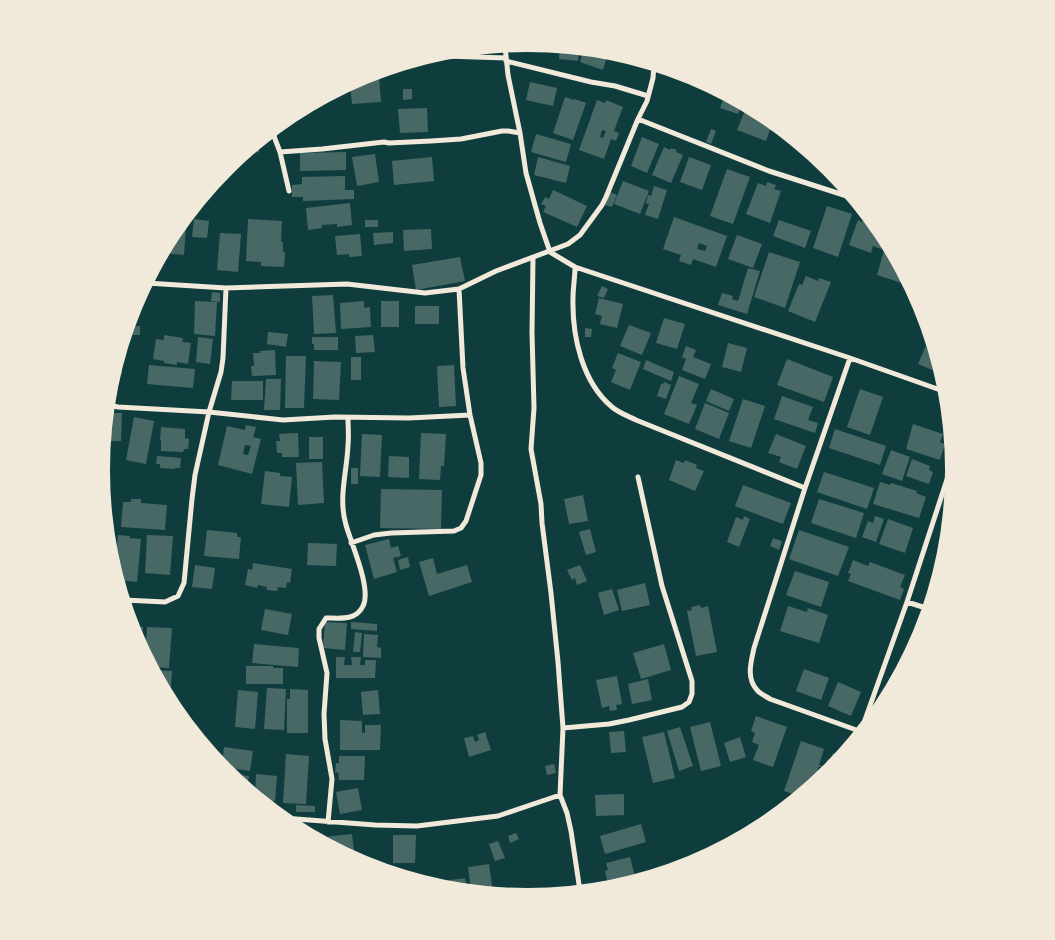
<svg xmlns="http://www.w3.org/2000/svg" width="1055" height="940" font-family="'Roboto Serif',serif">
<rect width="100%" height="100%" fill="#0f3d3e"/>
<path fill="#486865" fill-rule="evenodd" d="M560,47L579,49L578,61L559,59Z
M584,49L603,51L608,53L603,70L580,62Z
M417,60V65L396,68V67Z
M379,77L381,102L352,104L350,84L362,78Z
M530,82L557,88L553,106L526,100Z
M403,89H412V99L403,100Z
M332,94L334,99L312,110L310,105Z
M725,95L742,104L738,114L720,108Z
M565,97L574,100L575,99L586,103L573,140L553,133Z
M597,100L605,103L606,100L623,107L614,131L619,133L616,141L611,139L604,159L579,150ZM602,130L606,131L603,138L600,137Z
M747,106L765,116L778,127L777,130L771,127L766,141L737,130Z
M427,108L428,132L400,133L398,109Z
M711,129L716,131L711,144L706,142Z
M536,134L571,144L566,162L531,152Z
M642,137L659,144L647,173L631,166Z
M258,143L259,152L243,155L256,144Z
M664,147L670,150L671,148L677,150L676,152L683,155L671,183L652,175Z
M346,152V170L300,171V153Z
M375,154L379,182L357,186L352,157Z
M432,157L434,181L394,185L392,161Z
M538,157L570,166L566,183L534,175Z
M689,157L711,165L702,190L680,182Z
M727,169L750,177L733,224L710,216Z
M345,176V190H354V199L303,201V197H292V185L302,184V177Z
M623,181L649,191L640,214L614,204Z
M767,182L776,185L774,189L781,191L770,223L746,214L758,183L766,186Z
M654,186L667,190L658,219L645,215L649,204L646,203L648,195L651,196Z
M553,190L587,206L577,227L543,212L546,206L541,204L545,197L549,199Z
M610,192L617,195L612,207L605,205Z
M350,203L352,225L337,227V224L322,225V228L308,230L306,208Z
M827,206L852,214L838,257L813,248Z
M674,217L727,236L716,267L693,259L691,265L679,261L681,255L663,249ZM699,243L707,246L705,251L697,249Z
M194,219L209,221L207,238L192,237Z
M248,219L282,221L281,242H283V252H285L284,267L261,266V262L246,261Z
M863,219L873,223L882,233L885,238L881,249L873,246L871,253L849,245L858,220L862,222Z
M365,220H378V227H365Z
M779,220L811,231L805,248L773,236Z
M179,226L186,227L184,255L162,253L173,233Z
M431,229L432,249L404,251L403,230Z
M393,232V243L374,245L373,233Z
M220,233L241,234L238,272L217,270Z
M360,234L362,256L349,257V254L337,255L335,236Z
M737,235L762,244L753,268L728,259Z
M884,250L892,253L894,256L893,260L897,261L907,279L905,284L877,275Z
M769,252L800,262L785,308L754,297Z
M460,257L465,281L416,290L412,265Z
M748,268L760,271L747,314L718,305L722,293L733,296L732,299L738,301Z
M806,276L818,281L819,278L831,282L815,322L788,311L799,284L802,285Z
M602,286L608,289L604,298L597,296Z
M212,292L220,293V302L211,301Z
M333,295L336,333L314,334L312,296Z
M599,298L623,304L617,328L600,324L602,316L595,314Z
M195,301L217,302L215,336L194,334Z
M364,301V308L370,307L371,327L341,329L340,303Z
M381,301H399V327H381Z
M415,306H439V324H415Z
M664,318L685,324L677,349L656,343Z
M629,325L651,333L642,355L620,346Z
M128,326H140V335H128Z
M585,328L592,329L591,337H585Z
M268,332L288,334L286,347L267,344Z
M164,335L183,338L182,342L191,343L188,364L177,362V365L164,363V361L153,359L156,339L164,340Z
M373,335L375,352L356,353L355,336Z
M198,337L213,339L210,364L196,362Z
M312,337H338V350H314V344H312Z
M928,341L932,343L942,374L918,364Z
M728,343L747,348L741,372L722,367Z
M122,345V374H113Z
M686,346L696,350L693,357L711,364L705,379L682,370L686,359L682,357Z
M275,350L276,375L252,376L251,366H254L253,353H260V351Z
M618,353L641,362L630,390L611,382L616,370L612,368Z
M286,356H306L304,408H285Z
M351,357H361V380H351Z
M787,359L833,377L824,402L777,385Z
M646,360L674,372L671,381L643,369Z
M314,361L341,362L339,400L313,399Z
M149,365L195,369L193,388L147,384Z
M454,365L456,406L439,407L437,366Z
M679,376L699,384L691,403L697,405L689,424L664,414Z
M266,379H281L280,410H264Z
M232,381H263V400H231Z
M664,382L671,385L666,399L657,396L661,384H663Z
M711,389L734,399L729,411L706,401Z
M860,389L883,397L870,435L847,427Z
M782,396L813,407L808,420L818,423L815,433L774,419Z
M743,399L765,406L751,448L729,441Z
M705,403L729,413L719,439L695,429Z
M107,413H122L121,441H104Z
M134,417L154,421L146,464L126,460Z
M913,424L943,434L940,442L945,444L940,460L906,449Z
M246,425L256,427L253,437L261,439L252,474L218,465L227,426L245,430ZM245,445L251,446L248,455L243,454Z
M161,427L185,429V438L189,439L188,449H184L183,452L161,451V440H160Z
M835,429L886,446L880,465L829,448Z
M298,433L299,457H282V453H277L276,441H280L279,434Z
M421,433L446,434L444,466H441L440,480L419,479Z
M362,434L382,435L380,477L360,476Z
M776,434L806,446L797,469L779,462L781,457L768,453Z
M309,437H323V459H309Z
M891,450L910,457L902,481L882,474Z
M157,456L181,458L180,468H175L174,469L160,468V464H156Z
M389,456L409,457V478L388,477Z
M912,459L930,466L929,470L933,472L929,484L906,476Z
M676,460L684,463L685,460L697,465L696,468L704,471L695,491L669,480Z
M322,462L324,503L298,505L296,463Z
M351,468H358V484H351Z
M265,471L280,473V476L292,477L289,507L261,504Z
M824,472L874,488L867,509L817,492Z
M880,482L890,485L891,483L917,491L916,493L926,497L919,518L873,504Z
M743,485L791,503L783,524L735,506Z
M381,489L442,490L441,529L380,528Z
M583,495L588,521L569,524L564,499Z
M131,499H141V503L167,505L165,530L121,527L123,502H131Z
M819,499L864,513L856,538L811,523Z
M105,511H108V529H107Z
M744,516L750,519L739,547L727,542L736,517L743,520Z
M875,516L884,519L876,542L862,537L868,521L873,523Z
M888,519L913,528L905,553L879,544Z
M590,529L596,552L586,555L579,532Z
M207,530L237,533V537H241L239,559L204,556Z
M799,530L849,547L838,576L789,559Z
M118,535L130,536V538L141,539L137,582L118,580L115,571Z
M147,535L173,536L170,575L145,573Z
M773,538L782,541L779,550L770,546Z
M389,539L391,548L398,546L401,556L393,558L397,572L374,579L365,545Z
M308,543L337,544L336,566L307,565Z
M408,557L410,567L400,570L398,560Z
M433,558L437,574L467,565L472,582L429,596L419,562Z
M853,560L868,566L870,562L905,575L900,587L904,589L900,600L848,581L851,574L848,573Z
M253,563L292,569L290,583L287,582L286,588L278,587L277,591L267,590V587L258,585L257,588L245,585L248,569L252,570Z
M195,565L215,568L212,589L192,587Z
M580,565L587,581L577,585L575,578L572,580L567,570Z
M795,571L829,582L821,607L786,595Z
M645,583L650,605L622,611L617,590Z
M612,589L619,610L604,615L598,593Z
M700,605L701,608L708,606L717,652L696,656L687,611L692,610L691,607Z
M788,606L807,612L808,608L828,615L819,643L780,631Z
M265,609L292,614L288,635L261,630Z
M325,622L347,623L345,650L323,648Z
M351,622L377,624V631L351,629Z
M132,626L143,627L142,648L134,633Z
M147,627L172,628L169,668L152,667L145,655Z
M355,632L362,633L360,652H353Z
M364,634L378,635L377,647L381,648V658L363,657Z
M254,644L299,648L298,667L252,663Z
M664,644L671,670L641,679L633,653Z
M336,657H345L344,665H352L351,657H361L360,665H365V660H376L375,678H336Z
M246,666H273V668H283V684H246Z
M804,669L829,678L821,700L796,691Z
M153,670L172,671L170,701L164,689Z
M617,676L622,704L616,705L617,710L610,711L609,706L602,708L596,680Z
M648,679L652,700L632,704L628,684Z
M838,682L861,692L851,716L828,706Z
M267,688L286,689L284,730L264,729Z
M290,689L308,690V733H287V699H290Z
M238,690L258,692L255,729L235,727Z
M378,690L380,714L363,715L361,692Z
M756,716L787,727L773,767L753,760L759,745L752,742L755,733L751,731Z
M340,720L362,721V733H365V725H381L380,750H340Z
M710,722L721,766L701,771L690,727Z
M680,727L693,766L679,771L667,731Z
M624,731L626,752L611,753L609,732Z
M485,732L491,750L469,757L464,738L473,736L475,742L479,740L477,735Z
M664,732L675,778L653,783L642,737Z
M740,737L746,757L730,762L724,743Z
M801,741L824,749L819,765L825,767L828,759L830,760L833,753L841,756L827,773L828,770L823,768L821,775L823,776L816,782L822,768L819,766L813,785L799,796L784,791Z
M224,747L253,751L250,771L223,767L222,766Z
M286,754L309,756L306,804L283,803Z
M339,756H365L364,780H339L338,772L335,773L336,763H339Z
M554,764L556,773L547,775L545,766Z
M231,774L249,776L247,788L231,775Z
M256,774L277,776L275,801L261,800L255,795Z
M358,788L362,810L340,814L336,792Z
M624,794V815L596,816L595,795Z
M296,805L315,806V812H296Z
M641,824L646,842L605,854L600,836Z
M516,833L519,839L510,843L508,836Z
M352,834L355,859L325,843L324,837Z
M393,835H416L415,863H393Z
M498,841L505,858L495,861L489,844Z
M630,857L636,880L609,888L605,871L608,870L606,863Z
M489,864L493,893L471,891L468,867Z
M465,878L467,890L444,888L437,886L436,882Z"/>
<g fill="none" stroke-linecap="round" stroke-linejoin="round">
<path stroke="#f1e9da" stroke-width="5" d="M505,46L508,75L520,133L526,173L540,223L550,252L575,267L850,358L946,392
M443,52L445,56L506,58
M506,61L591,82L615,86L648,96
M638,119L769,171L853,198
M272,131L280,152L289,191
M280,152L322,149L384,142L389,143L431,141L461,139L502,131H508L520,133
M533,257L532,333L534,408L531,449L541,504L542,523L551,593L558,662L563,728L560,795L567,813L571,831L580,891
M575,267C575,277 573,288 573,298C572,336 582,382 612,407C619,413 628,416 636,420L805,488
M146,283L226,288L347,284L425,293L459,289L496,271L568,244L580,235L602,205L606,197L638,119L647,101L653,78L654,65
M850,358L805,488L754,648C751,662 746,678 757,690C760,694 766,696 770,699L862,732
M108,405L118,407L209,412L283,420L335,417L409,418L470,415
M351,543L374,535L391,533L454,531L461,528L466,521L481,475V463L470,415L463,368L459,289
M124,600L165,602L178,596L184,583L192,499L195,475L209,412L221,372L223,358L226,288
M907,602L929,609
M563,728L609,724L629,720L682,707L689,702L692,694V681L662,586L638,477
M861,731L907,602L953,461
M283,818L375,825L417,826L498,816L560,795
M328,822L332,779L325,739L324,714L327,673L319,638V629L326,618C340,618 356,621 363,606C372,589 351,543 346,525C338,498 347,472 348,445C349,436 348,427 348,418"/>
</g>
<path d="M0 0H1055V940H0ZM527 52H528A417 417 0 0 1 945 469V471A417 417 0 0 1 528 888H527A417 417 0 0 1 110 471V469A417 417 0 0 1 527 52Z" fill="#f1e9da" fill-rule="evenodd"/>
</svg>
